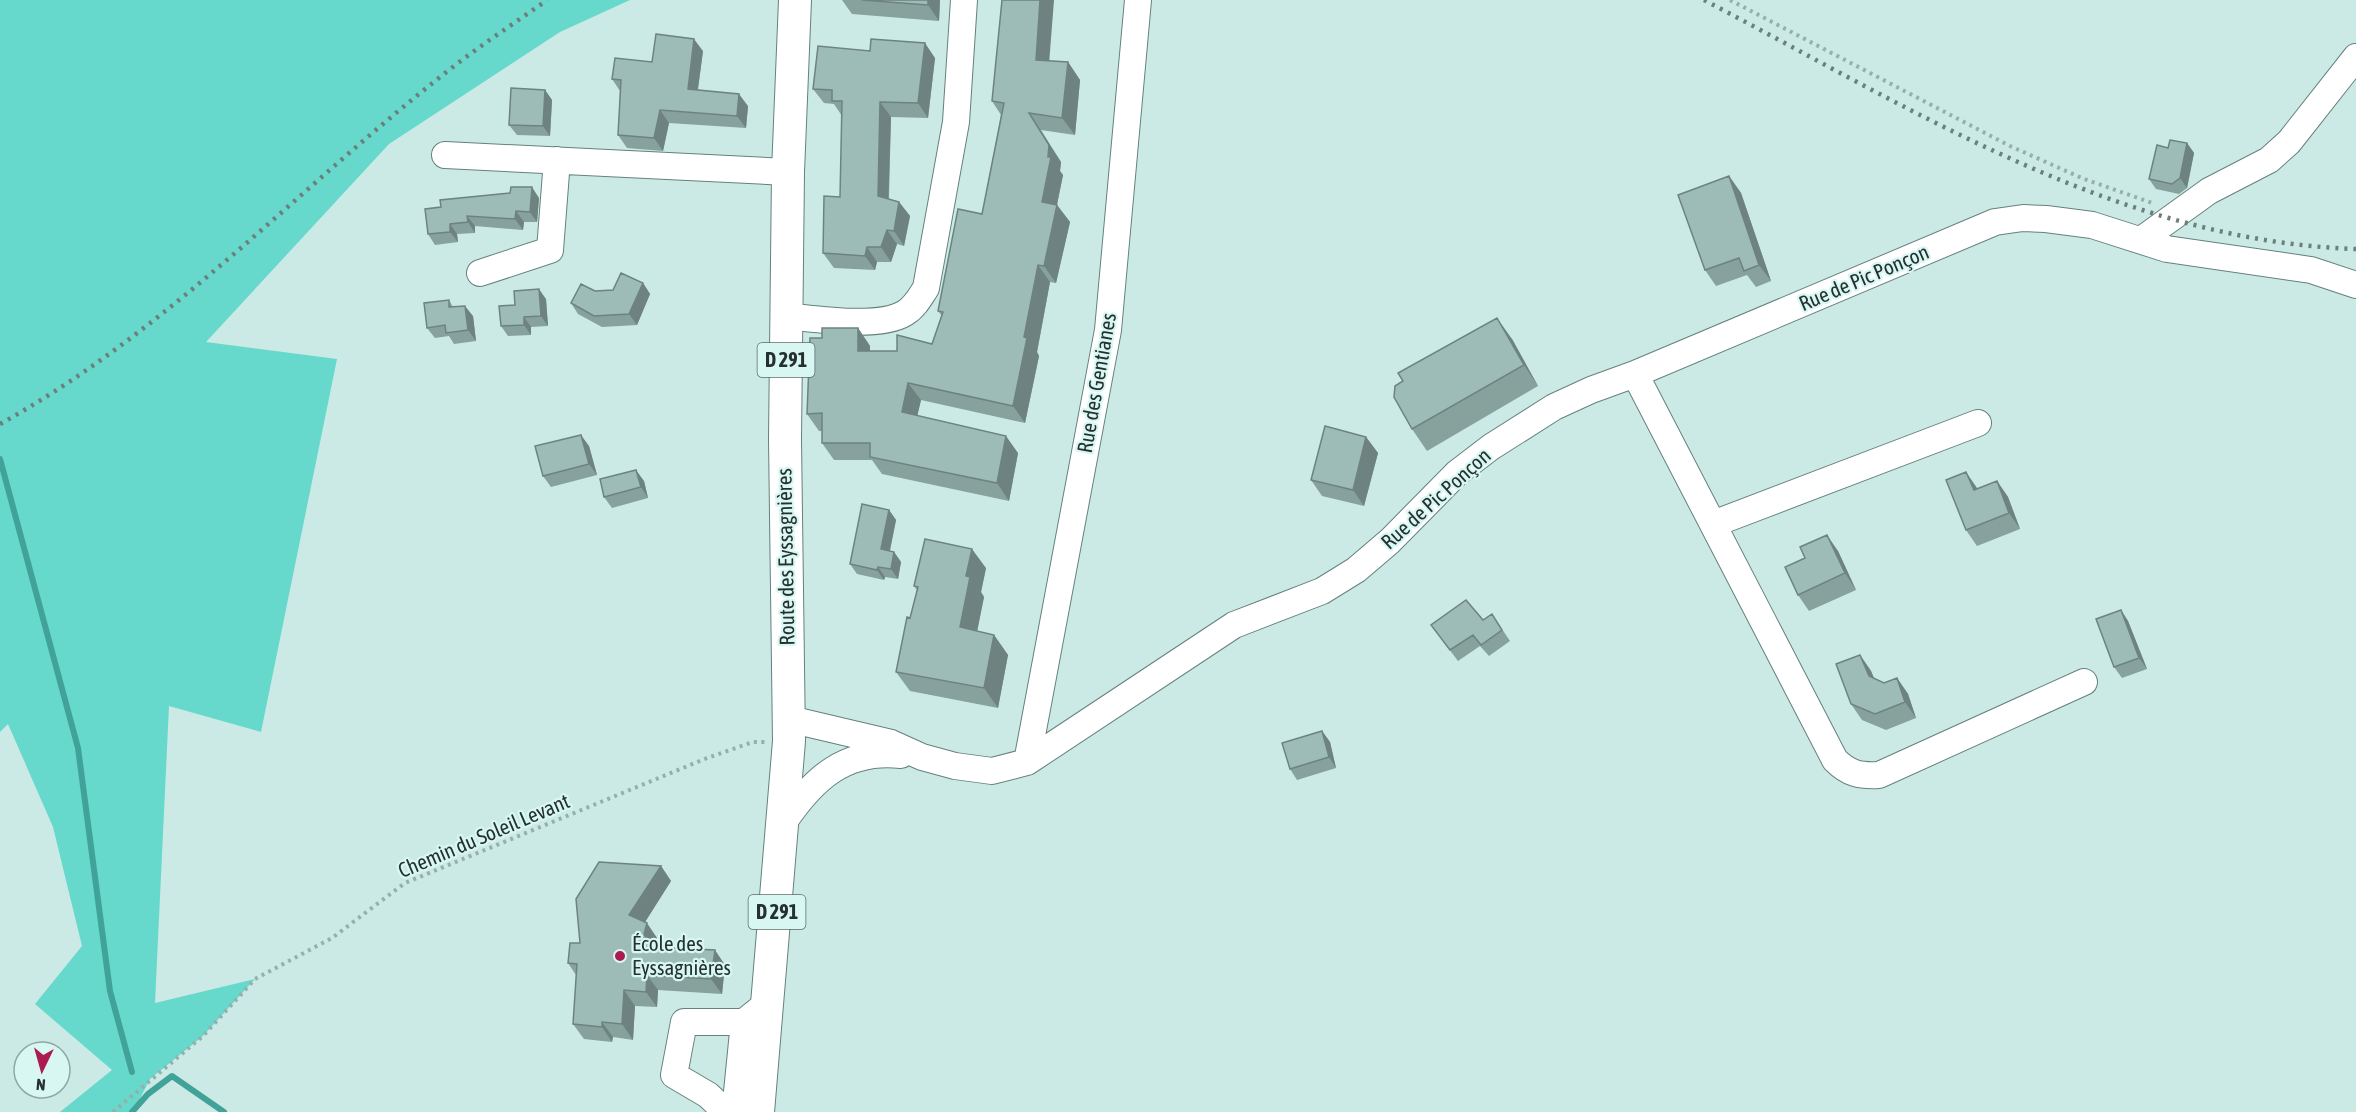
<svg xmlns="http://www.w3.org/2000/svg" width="2356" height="1112" font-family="'Asap Condensed',sans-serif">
<rect width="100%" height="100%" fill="#cbeae6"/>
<path fill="#67d8cc" d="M0,0H630L560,32L389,144L206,342L337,359L261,732L169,706L155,1003L255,979L203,1036L150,1079L133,1112H60L112,1070L35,1004L82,946L53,827L8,724L0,732Z"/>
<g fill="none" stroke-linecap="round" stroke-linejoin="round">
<path stroke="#40a298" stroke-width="6" d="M0,459L78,748L110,991L132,1072
M132,1112L148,1094L172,1076L224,1112"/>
<g stroke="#65817d" stroke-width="28">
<path id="minor" d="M445,155L788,172
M2141,240L2209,191L2269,160L2289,142L2356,57
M480,273L550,250L557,160
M786,316C817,319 879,329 905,313C915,307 920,297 926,288L956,122L964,0
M1635,374L1835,760C1849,774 1860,776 1879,775L2084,682
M1713,524L1978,423
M789,719L891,743L922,757L955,766L992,771L1027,762L1234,625L1322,591L1356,570L1390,541L1457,473L1491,447L1554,407L1591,390L1635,374L1995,222L2023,218L2046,219L2092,225L2167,249L2311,270L2356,285
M1027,762L1108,330L1138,0
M784,822C813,779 845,749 901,755
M726,1112L708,1095L674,1075L684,1022H744L769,1002
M735,1112L744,1022"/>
</g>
<g stroke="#65817d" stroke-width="34">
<path id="major" d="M758,1112L789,741L785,439L788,172L795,0"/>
</g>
<path stroke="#96afac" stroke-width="4" stroke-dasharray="3 4.5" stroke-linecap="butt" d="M1730,0L2010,146L2084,179L2155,204
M113,1112L203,1036L255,979L332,938L405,883L707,758L753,742H765"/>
<use href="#minor" stroke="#fff" stroke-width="26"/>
<use href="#major" stroke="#fff" stroke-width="32"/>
<path stroke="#6b7f7c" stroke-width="4.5" stroke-dasharray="3 6" stroke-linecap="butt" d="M1704,0C1909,107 2117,241 2356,249
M0,424C175,327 305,180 462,60C490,39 519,20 547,0"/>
</g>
<path fill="#87a19d" d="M842,0H940L939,21L852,14Z
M703,51L698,90L748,106L746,128L669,123L663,151L627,148L618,135L620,91L612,79Z
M935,58L928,118L891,117L889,199L899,202L910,216L904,246L897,244L891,262H877L875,270L834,268L823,253L840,197L842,116L834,104L824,103L813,89Z
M1049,61L1068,62L1080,80L1075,135L1041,130L1061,162L1060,171L1063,175L1057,205L1070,222L1056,283L1050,282L1037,352L1039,356L1025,423L921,400L917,416L1018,453L1009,501L882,474L872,460H834L822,443V431H819L807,414L822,338L858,328L870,346V351H897L932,344L942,316L938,311L982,214L1001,115L992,101Z
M545,90L552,100L550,136L517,135L509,125Z
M2187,143L2194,153L2187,188L2179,194L2156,189L2149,179L2168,148Z
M1729,176L1741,193L1771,281L1756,287L1747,275L1716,286L1705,270Z
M539,198L537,222H524L523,230L475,226V233L457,234L458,242L435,245L428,234L425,209Z
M643,283L650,294L637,325L602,327L578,314L571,303L595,291L613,290Z
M546,299L548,326L531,327V335L508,336L501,326L515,305Z
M449,300L453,307L473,316L476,341L454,344L449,336L435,338L427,328Z
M1512,339L1538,386L1427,451L1412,429Z
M1366,437L1378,453L1364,506L1322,496L1311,480Z
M589,446L597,475L551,487L543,476Z
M644,481L648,498L612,508L604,497Z
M1997,481L2008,497L2020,529L1977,546L1966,530L1978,489Z
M889,510L896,520L890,551L894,552L901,562L898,579L885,577L884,580L857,574L850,564Z
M1838,551L1856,590L1809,611L1798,595Z
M986,568L981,592L984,597L977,631L994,635L1008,655L998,708L910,691L896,672L917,590L914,586Z
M2121,610L2128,621L2147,669L2122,678L2114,667Z
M1492,614L1510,641L1489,656L1480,646L1458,661L1431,625L1483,620Z
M1860,655L1871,671L1874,679L1884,683L1897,678L1908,694L1916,718L1886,730L1862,720L1851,704Z
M1322,731L1330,742L1336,768L1297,780L1290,769Z
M661,866L671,881L645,922L657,938L656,947L725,965L722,994L658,990L657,1007L635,1006L633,1040L613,1037L612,1042L584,1039L573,1024L576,975L568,963L580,943Z"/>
<path fill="#6e8380" d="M928,0H940L939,21L928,5Z
M1040,0H1054L1048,77L1036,60Z
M694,39L703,51L696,102L688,89Z
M925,43L935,58L928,118L918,103Z
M1068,62L1080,80L1075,135L1062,118Z
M545,90L552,100L550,136L543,126Z
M739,94L748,106L746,128L737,116Z
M880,102L891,117L888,210L878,196Z
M660,110L669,123L663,151L654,138Z
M1029,113L1061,162L1060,171L1063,175L1054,219L1057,205L1070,222L1056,283L1044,266L1042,202L1048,157Z
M2187,143L2194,153L2187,188L2180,178Z
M1729,176L1741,193L1771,281L1759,265Z
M532,187L539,198L537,222L530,212Z
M899,202L910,216L904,246L894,231Z
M516,211L524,222L523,230L515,219Z
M467,216L475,226V233L468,222Z
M450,224L457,234L458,242L450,232Z
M887,230L897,244L891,262L881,247Z
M867,247L877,262L875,270L865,256Z
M1038,265L1050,282L1037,352L1039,356L1025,423L1013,406L1024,337Z
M643,283L650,294L637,325L629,314Z
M539,289L546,299L548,326L541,316Z
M465,306L473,316L476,341L468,330Z
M524,317L531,327V335L524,325Z
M1497,318L1512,339L1538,386L1524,365Z
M858,328L870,346V369L858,351Z
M908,383L921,400L914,430L902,412Z
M581,435L589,446L597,475L589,464Z
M1006,436L1018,453L1009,501L997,483Z
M1366,437L1378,453L1364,506L1353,490Z
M636,470L644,481L648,498L641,487Z
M1966,472L1977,488L1985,506L1974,490Z
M1997,481L2008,497L2020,529L2009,513Z
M889,510L896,520L888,559L881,549Z
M1827,535L1838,551L1856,590L1845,573Z
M972,549L986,568L981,592L984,597L974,647L960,627L966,576Z
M894,552L901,562L898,579L891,569Z
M878,567L885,577L884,580L877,570Z
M2121,610L2128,621L2147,669L2139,658Z
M994,635L1008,655L998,708L984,688Z
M1860,655L1871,671L1880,692L1869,676Z
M1897,678L1908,694L1916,718L1905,702Z
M1322,731L1330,742L1336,768L1329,757Z
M661,866L671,881L640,930L629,915Z
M647,923L657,938L655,949L651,947L644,934Z
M715,950L725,965L722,994L711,979Z
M647,975L658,990L657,1007L646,992Z
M624,990L635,1006L633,1040L622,1024Z
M602,1022L613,1037L612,1042L602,1027Z"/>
<path fill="#9dbbb7" stroke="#6e8380" stroke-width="1.5" d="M862,0H928V5Z
M1002,0H1040L1036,60L1068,62L1062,118L1029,113L1049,145L1048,157H1051L1042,202L1057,205L1044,266L1038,265L1024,337L1027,338L1013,406L908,383L902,412L1006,436L997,483L870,457V443H822V413L807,414L810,338H822V328H858V351H897V335L932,344L943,312L938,311L958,209L982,214L1004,103L992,101Z
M656,34L694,39L688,89L739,94L737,116L660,110L654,138L618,135L621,80L612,79L615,58L652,62Z
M871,39L925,43L918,103L880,102L878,196L899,202L894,231L887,230L881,247H867L865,256L823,253L824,196L840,197L842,101H832V90L813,89L818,46L870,51Z
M511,88L545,90L543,126L509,125Z
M2170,140L2187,143L2180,178L2172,184L2149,179L2157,145L2168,148Z
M1729,176L1759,265L1744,271L1739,258L1705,270L1678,195Z
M511,187H532L530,212L516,211L515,219L467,216L468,222L450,224V232L428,234L425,209L441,207L440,200L510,193Z
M621,273L643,283L629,314L594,316L571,303L581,284L595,291L613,290Z
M539,289L541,316L524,317V325L501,326L499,306L515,305L514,291Z
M449,300V307L465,306L468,330L446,333L445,325L427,328L424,303Z
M1497,318L1524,365L1412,429L1394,397L1395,386L1403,381L1398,373Z
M1325,426L1366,437L1353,490L1311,480Z
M581,435L589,464L543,476L535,446Z
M636,470L641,487L604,497L600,479Z
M1966,472L1974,490L1997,481L2009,513L1966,530L1946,480Z
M862,504L889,510L881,549L894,552L891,569L878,567L877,570L850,564Z
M1827,535L1845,573L1798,595L1785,567L1805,558L1800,547Z
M925,539L972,549L966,576L970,577L960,627L994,635L984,688L896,672L907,617L910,618L918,587L914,586Z
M1466,600L1483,620L1492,614L1502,630L1481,645L1473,635L1450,650L1431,625Z
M2121,610L2139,658L2114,667L2096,619Z
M1860,655L1869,676L1884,683L1897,678L1905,702L1875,714L1851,704L1836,664Z
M1322,731L1329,757L1290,769L1282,743Z
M599,862L661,866L629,915L647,923L644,934L651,947L715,950L711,979L647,975L646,992L624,990L622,1024L602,1022V1027L573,1024L577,964L568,963L570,943H580L576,899Z"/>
<circle fill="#ab1a50" stroke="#d8f7f3" stroke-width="2" cx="620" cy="956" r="6"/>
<g text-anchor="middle" stroke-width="4.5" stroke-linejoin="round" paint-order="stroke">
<g fill="#d8f7f3" stroke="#5b6c6a" stroke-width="1.5">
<rect x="757.5" y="343" width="57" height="34" rx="4.5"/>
<rect x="748.5" y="895" width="57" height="34" rx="4.5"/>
</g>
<g font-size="20" font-weight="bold" fill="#25302f">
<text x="786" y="367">D 291</text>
<text x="777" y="919">D 291</text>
</g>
<g font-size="21" fill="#25302f" stroke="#d8f7f3">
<text transform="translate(1864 278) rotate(-23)" y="7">Rue de Pic Ponçon</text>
<text transform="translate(1097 383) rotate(-80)" y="7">Rue des Gentianes</text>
<text transform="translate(1436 499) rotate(-42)" y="7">Rue de Pic Ponçon</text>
<text transform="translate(786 557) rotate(-91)" y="7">Route des Eyssagnières</text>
<text transform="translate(484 836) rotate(-23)" y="7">Chemin du Soleil Levant</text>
</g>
<g font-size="21" fill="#25302f" stroke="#d8f7f3" text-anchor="start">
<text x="632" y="951">École des<tspan x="632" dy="24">Eyssagnières</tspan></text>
</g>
</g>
<g transform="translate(42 1070) rotate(185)"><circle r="28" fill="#d8f7f3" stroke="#90a7a5" stroke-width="1.5"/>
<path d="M0-4.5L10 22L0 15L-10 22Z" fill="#ab1a50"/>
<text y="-9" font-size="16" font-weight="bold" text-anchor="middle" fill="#25302f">N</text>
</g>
</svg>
